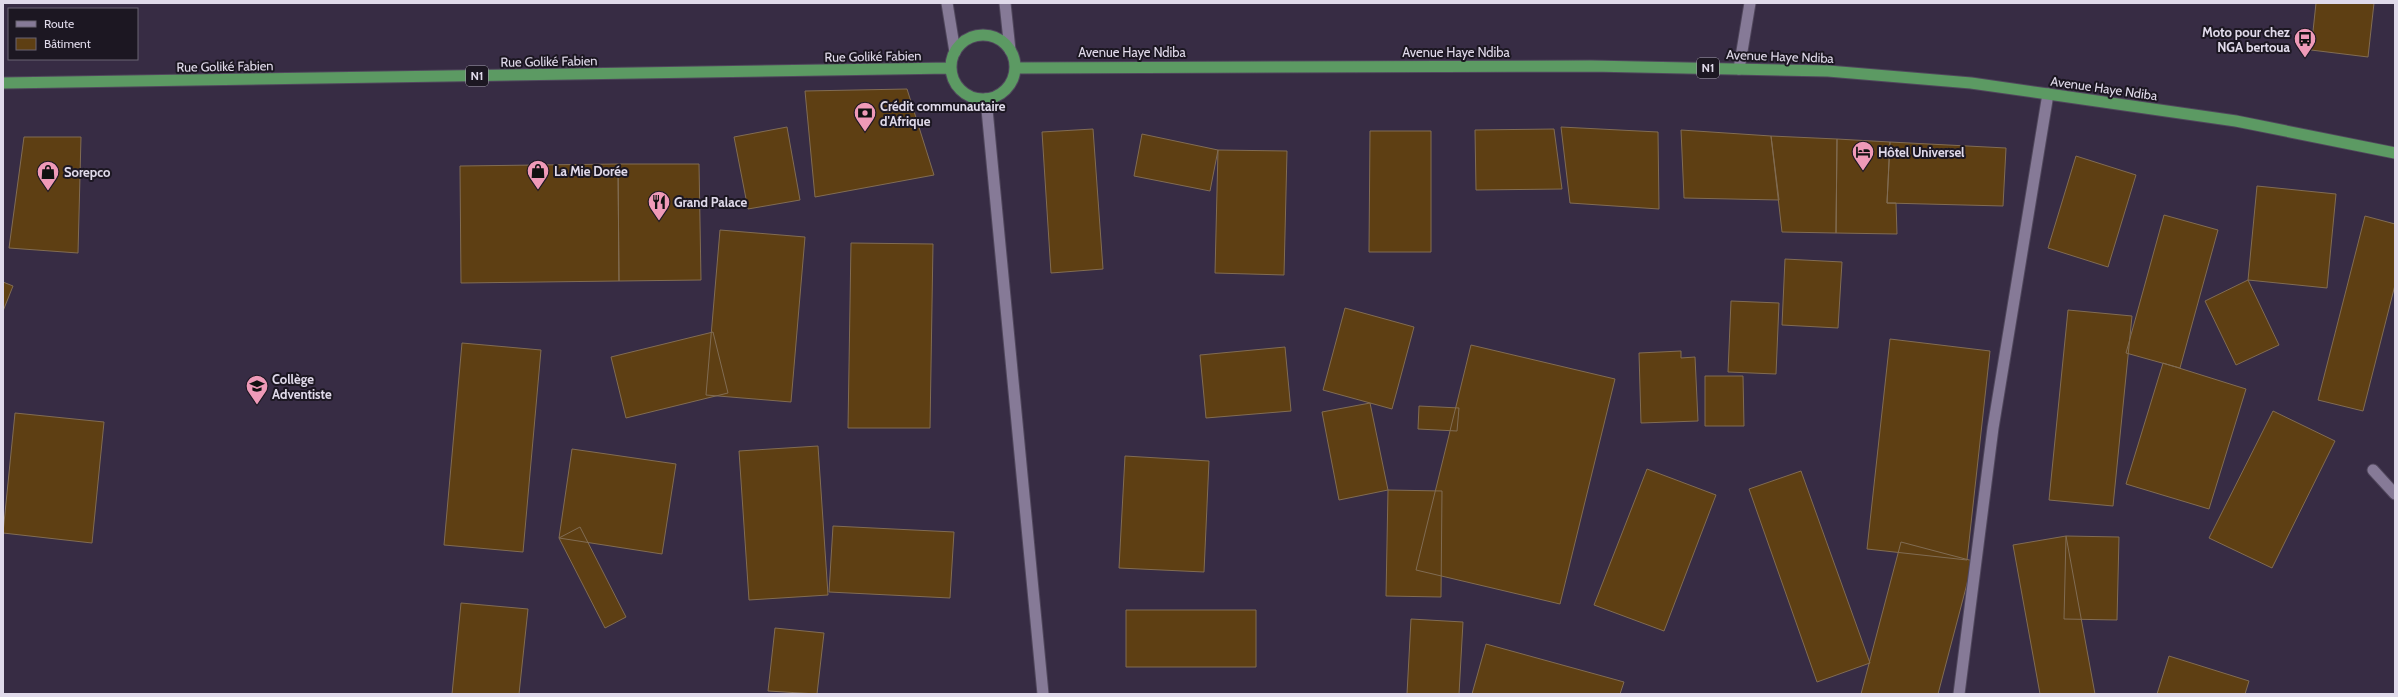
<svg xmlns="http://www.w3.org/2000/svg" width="2398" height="697" font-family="Cabin,sans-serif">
<rect width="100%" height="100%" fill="#372c44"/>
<path fill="#5e3f13" stroke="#816c53" d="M2316,3H2374L2368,57L2311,50Z
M907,89L934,175L815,197L805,91Z
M787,127L800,200L748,209L734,137Z
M1561,127L1658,132L1659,209L1570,203Z
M1093,129L1103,269L1051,273L1042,132Z
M1554,129L1562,189L1476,190L1475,130Z
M1681,130L1771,136L1779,200L1684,198Z
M1370,131H1431V252H1369Z
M1142,134L1218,150L1210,191L1134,176Z
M1771,136L1837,139L1836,233L1782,232Z
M24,137H81L78,253L9,248Z
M1837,139L1890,142L1887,203H1896L1897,234L1836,233Z
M1890,142L2006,148L2003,206L1887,203Z
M1218,150L1287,151L1284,275L1215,273Z
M2076,156L2136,175L2108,267L2048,248Z
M618,164H699L701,280L619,281Z
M618,164L619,281L461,283L460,166Z
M2257,186L2336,194L2327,288L2248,280Z
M2164,215L2218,230L2180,368L2126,353Z
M2365,216L2395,224V285L2363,411L2318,400Z
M720,230L805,237L791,402L706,395Z
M851,243L933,244L930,428H848Z
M1785,259L1842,262L1838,328L1782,325Z
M2248,280L2279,345L2236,365L2205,301Z
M3,282L13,286L3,311Z
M1731,301L1779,303L1776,374L1728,372Z
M1345,308L1414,327L1392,409L1323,390Z
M2068,310L2132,316L2113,506L2049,500Z
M713,332L728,393L626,418L611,357Z
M1890,339L1990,351L1967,560L1867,549Z
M462,343L541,350L523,552L444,545Z
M1471,345L1615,379L1560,604L1416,570Z
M1285,347L1291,411L1206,418L1200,355Z
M1681,351V358L1695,357L1698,421L1641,423L1639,353Z
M2163,363L2246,389L2209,509L2126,484Z
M1705,376H1743L1744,426H1705Z
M1370,403L1388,490L1339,500L1322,412Z
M1419,406L1459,408L1457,431L1418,429Z
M2273,411L2335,441L2272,568L2209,538Z
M15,413L104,422L92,543L3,533Z
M818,446L828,595L749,600L739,451Z
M572,449L676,464L662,554L559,538Z
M1125,456L1209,461L1204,572L1119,568Z
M1647,469L1716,495L1664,631L1594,605Z
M1801,471L1870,663L1817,682L1749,489Z
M1388,490L1442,491L1441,597L1386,596Z
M833,526L954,532L950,598L829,592Z
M580,527L626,617L605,628L559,538Z
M2066,536L2119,537L2117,620L2064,619Z
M2066,536L2095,694H2040L2013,545Z
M1901,542L1973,561L1938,694H1861Z
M461,603L528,609L519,694H452Z
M1126,610H1256V667H1126Z
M1411,619L1463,622L1459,694H1407Z
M775,628L824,633L817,694L768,691Z
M1486,644L1624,682L1620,694H1472Z
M2169,656L2249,681L2245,694H2157Z"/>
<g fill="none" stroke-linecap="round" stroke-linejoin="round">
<g stroke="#50475c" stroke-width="13">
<path id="minor" d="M1739,69L1750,3
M986,99L1043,694
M2373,470L2395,494
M1959,694L1993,428L2048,94"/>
</g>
<g stroke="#50475c" stroke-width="13">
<path id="tertiary" d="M947,3L955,52
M1005,3L1010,50"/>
</g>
<g stroke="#50475c" stroke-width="13">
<path id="trunk" d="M951 67a32 32 0 1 1 64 0a32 32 0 1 1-64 0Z
M1015,68L1591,66L1828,71L1971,83L2048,94L2236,121L2395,153
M3,83L951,68"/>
</g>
<use href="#minor" stroke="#867a97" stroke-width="11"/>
<use href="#tertiary" stroke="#867a97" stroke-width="11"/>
<use href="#trunk" stroke="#5c9a63" stroke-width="11"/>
</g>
<defs>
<g id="bus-pin" transform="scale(1.15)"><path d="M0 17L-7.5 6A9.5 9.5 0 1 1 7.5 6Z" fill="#ef9ab8" stroke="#1c1722"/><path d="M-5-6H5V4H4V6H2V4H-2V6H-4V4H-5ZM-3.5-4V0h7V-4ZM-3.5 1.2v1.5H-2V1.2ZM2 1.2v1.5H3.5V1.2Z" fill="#111"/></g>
<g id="bank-pin" transform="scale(1.15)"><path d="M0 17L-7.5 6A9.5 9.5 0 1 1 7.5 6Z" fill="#ef9ab8" stroke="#1c1722"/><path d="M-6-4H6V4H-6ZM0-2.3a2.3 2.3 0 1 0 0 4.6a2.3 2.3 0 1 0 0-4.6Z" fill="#111"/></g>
<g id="hotel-pin" transform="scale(1.15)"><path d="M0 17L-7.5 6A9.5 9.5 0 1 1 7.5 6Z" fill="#ef9ab8" stroke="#1c1722"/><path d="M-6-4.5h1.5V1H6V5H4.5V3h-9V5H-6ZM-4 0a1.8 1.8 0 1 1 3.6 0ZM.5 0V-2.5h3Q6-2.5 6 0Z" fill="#111"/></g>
<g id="shop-pin" transform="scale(1.15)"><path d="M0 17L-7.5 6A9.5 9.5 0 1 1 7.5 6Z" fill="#ef9ab8" stroke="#1c1722"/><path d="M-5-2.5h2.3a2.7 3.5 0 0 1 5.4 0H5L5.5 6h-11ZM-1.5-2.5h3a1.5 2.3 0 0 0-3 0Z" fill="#111"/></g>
<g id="restaurant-pin" transform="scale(1.15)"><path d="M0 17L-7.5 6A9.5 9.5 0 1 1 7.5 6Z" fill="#ef9ab8" stroke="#1c1722"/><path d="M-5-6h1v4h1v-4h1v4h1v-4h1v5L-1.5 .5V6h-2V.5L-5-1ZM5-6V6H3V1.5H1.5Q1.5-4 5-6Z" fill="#111"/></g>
<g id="school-pin" transform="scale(1.15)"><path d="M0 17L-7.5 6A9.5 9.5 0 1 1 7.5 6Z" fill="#ef9ab8" stroke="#1c1722"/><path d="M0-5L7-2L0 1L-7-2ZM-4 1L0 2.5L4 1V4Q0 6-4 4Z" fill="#111"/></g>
</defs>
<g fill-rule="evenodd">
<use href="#bus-pin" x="2305" y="39"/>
<use href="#bank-pin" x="865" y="113"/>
<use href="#hotel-pin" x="1863" y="152"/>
<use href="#shop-pin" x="538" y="171"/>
<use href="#shop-pin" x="48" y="172"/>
<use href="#restaurant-pin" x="659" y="202"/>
<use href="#school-pin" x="257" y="386"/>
</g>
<g text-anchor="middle" stroke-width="4" stroke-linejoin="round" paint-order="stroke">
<g fill="#1c1722" stroke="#a5a0ae" stroke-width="1">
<rect x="1697" y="58" width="22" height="20" rx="3"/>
<rect x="466" y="66" width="22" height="20" rx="3"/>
</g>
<g font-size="12" font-weight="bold" fill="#e0daea">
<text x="1708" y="72">N1</text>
<text x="477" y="80">N1</text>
</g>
<g font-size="13" font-weight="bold" fill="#e0daea" stroke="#1c1722" text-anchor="start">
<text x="2290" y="37" text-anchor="end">Moto pour chez<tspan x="2290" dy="15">NGA bertoua</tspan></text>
<text x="880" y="111">Crédit communautaire<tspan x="880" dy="15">d'Afrique</tspan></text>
<text x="1878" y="157">Hôtel Universel</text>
<text x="554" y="176">La Mie Dorée</text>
<text x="64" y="177">Sorepco</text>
<text x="674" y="207">Grand Palace</text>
<text x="272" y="384">Collège<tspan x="272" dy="15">Adventiste</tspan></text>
</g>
<g font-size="13" fill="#e0daea" stroke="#1c1722">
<text x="1132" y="57">Avenue Haye Ndiba</text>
<text x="1456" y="57">Avenue Haye Ndiba</text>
<text transform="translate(873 56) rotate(-1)" y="5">Rue Goliké Fabien</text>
<text transform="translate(1780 56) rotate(2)" y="5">Avenue Haye Ndiba</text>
<text transform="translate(549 61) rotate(-1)" y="5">Rue Goliké Fabien</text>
<text transform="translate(225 66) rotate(-1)" y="5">Rue Goliké Fabien</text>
<text transform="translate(2104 88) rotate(8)" y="5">Avenue Haye Ndiba</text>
</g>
</g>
<rect width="2398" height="697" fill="none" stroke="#e0daea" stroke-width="8"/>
<rect x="8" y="8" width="130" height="52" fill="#1c1722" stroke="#6a6572"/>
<rect x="16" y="21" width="20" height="6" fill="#867a97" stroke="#6a6572"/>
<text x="44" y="28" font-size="12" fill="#e0daea">Route</text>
<rect x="16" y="38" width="20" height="12" fill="#5e3f13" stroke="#6a6572"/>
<text x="44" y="48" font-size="12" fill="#e0daea">Bâtiment</text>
</svg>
